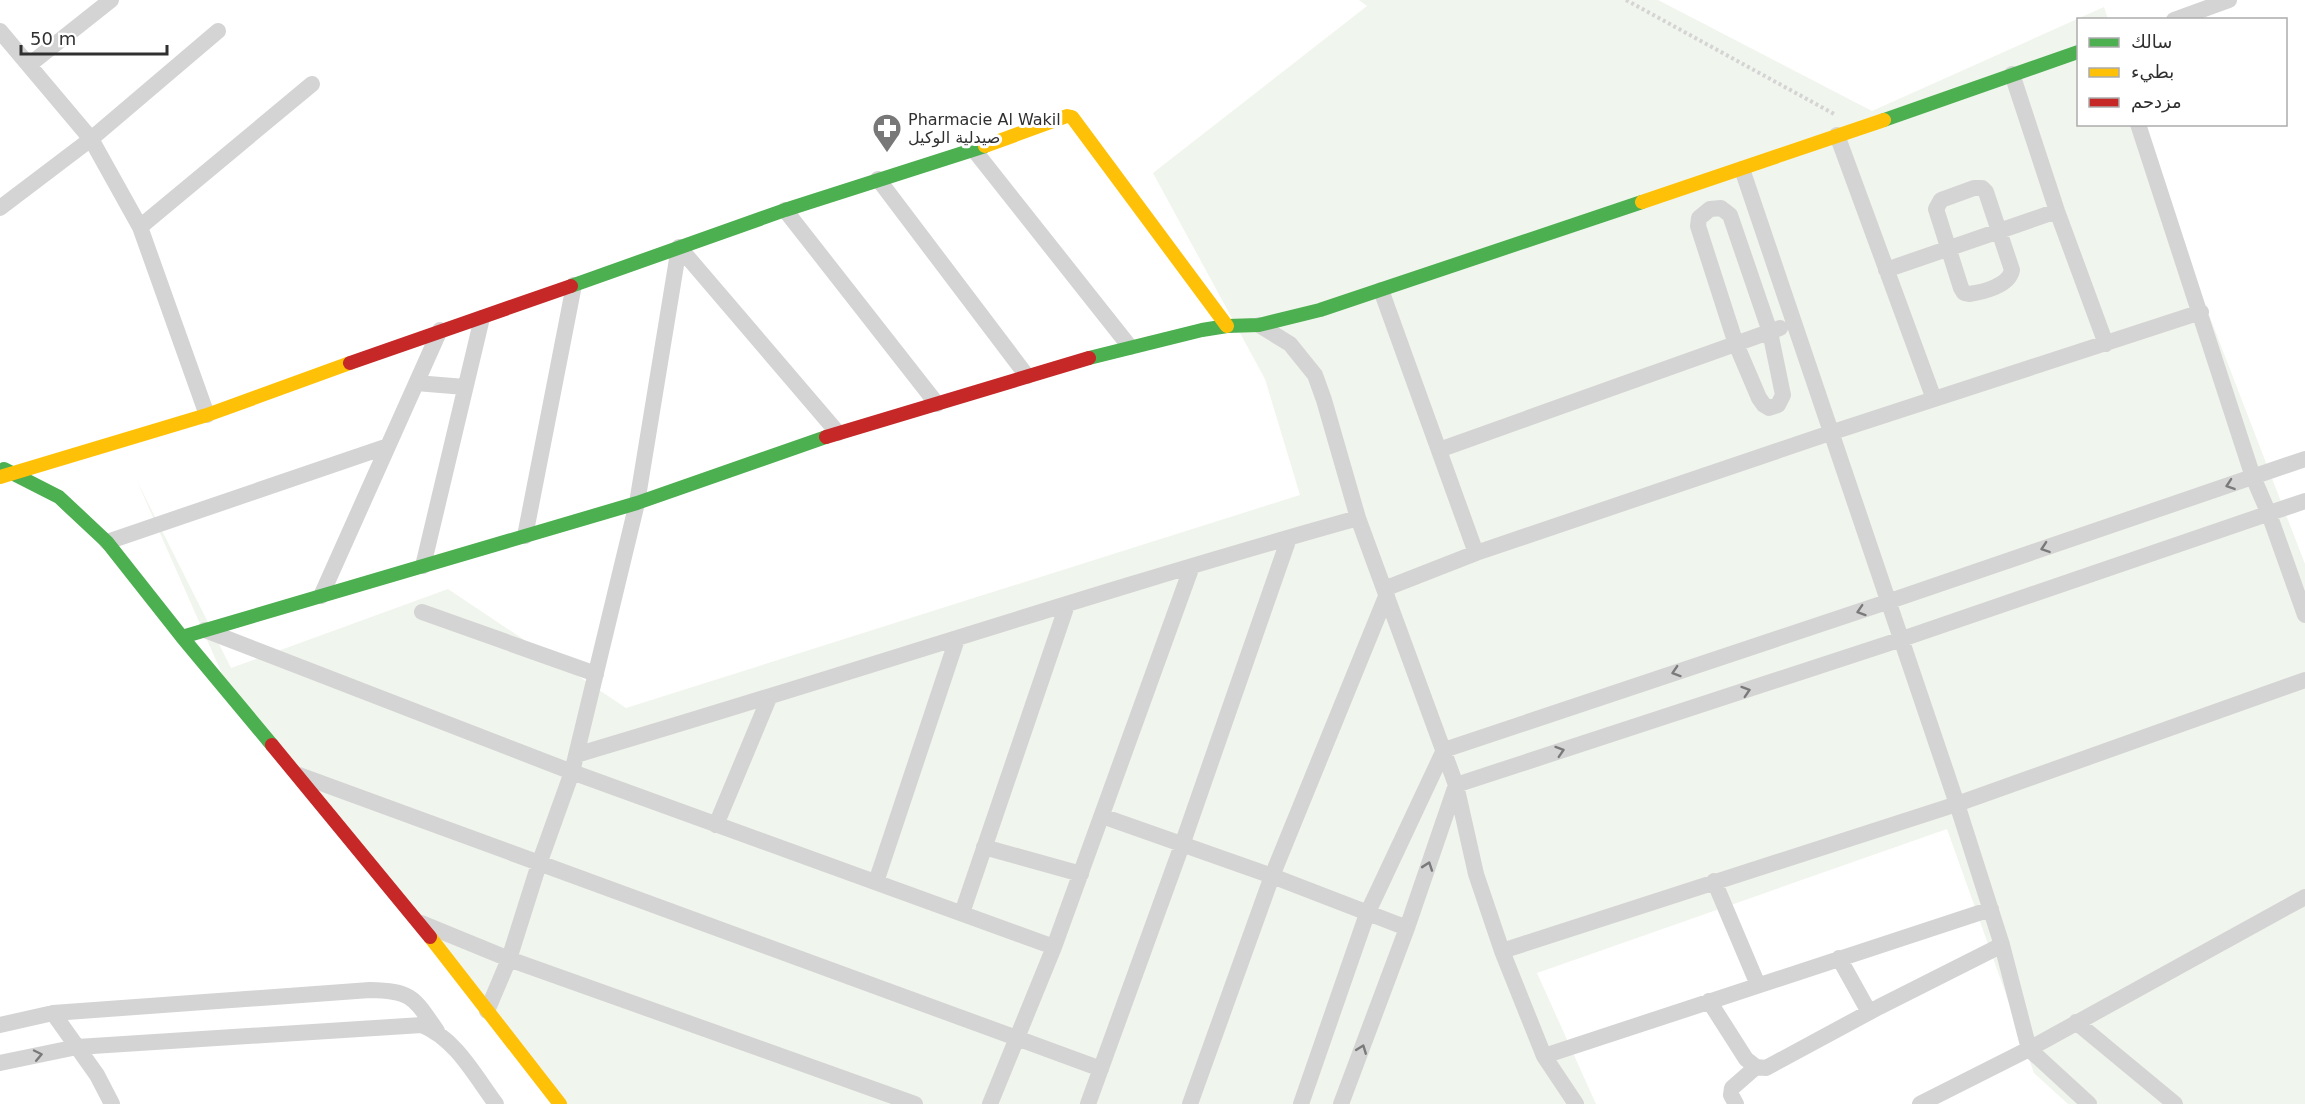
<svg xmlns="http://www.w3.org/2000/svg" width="2305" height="1104" font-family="'DejaVu Sans','Noto Naskh Arabic',sans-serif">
<rect width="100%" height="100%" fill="#fff"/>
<path fill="#f0f5ed" d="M1359,0H1658L1872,111L2104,7L2108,19L2078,20V124L2142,125L2174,224L2305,564V1104H2068L2034,1073L1947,829L1537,973L1596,1104H566L234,701L137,481L231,668L448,589L626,708L1300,495L1265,379L1153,173L1367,6Z"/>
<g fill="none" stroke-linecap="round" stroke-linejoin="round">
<path stroke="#d4d4d4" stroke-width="4" stroke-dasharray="3 3" stroke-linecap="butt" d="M1626,0L1836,115"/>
<path stroke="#d4d4d4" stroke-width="16" d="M2174,20L2229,0
M0,31L91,139L140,227L207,415
M29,65L111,0
M2012,74L2057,211L2106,344
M2138,124L2253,477L2269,514L2305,615
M1837,135L1934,399
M974,150L1130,347
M1742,169L1957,804L2002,945L2029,1049L2089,1104
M878,179L1027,376
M1974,188H1982L1986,192L2012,270C2009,286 1983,292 1969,294L1964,293L1961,288L1936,209L1941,200Z
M0,208L91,139L218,31
M1721,208L1730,215L1770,332L1783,395L1778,405L1769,408L1764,405L1759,398L1736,344L1698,226L1699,218L1710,209Z
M785,210L937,404
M140,227L312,84
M1886,270L2057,211
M1381,290L1476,553
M1259,325L1290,344L1315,375L1324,400L1358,518L1456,785L1476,874L1502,951L1544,1056L1576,1104
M416,383L465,387
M1439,450L1780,328
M525,536L574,285
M107,542L388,446
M423,566L482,318
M1384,589L1476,553L1830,433L2201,312
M321,596L440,330
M422,612L596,674
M205,630L572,772L1054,947
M576,755C837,678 1096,591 1358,518
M299,775L1101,1069
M1102,816L1272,876L1407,928
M716,825L769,698
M984,847L1081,874
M1714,881L1758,985
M876,882L957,639
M962,913L1067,605
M421,923L509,959L915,1104
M1502,951L1957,804L2305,680
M1839,958L1869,1012
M1709,1001L1746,1059L1756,1067L1766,1068L1879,1007L2002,945
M487,1011L509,959L539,864L572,772L637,503L679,247L838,433
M53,1013L97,1075L112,1104
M2076,1022L2175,1104
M0,1025L53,1013L370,990C413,991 414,998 437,1031
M1544,1056L1991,909
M0,1063L77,1047L422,1025C456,1039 475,1076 496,1104
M990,1104L1054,947L1192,566
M1088,1104L1182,845L1289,538
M1190,1104L1272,876L1387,594
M1301,1104L1367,914L1444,750L1887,602L2305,459
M1341,1104L1407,928L1456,785L1902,639L2305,501
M1736,1104L1731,1095L1732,1088L1756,1067
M1920,1104L2029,1049L2305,897"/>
<path stroke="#4caf50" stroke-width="14" d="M1884,120L2078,52
M571,286L785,210L985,146
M1089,358L1202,330L1227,326L1259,325L1320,310L1642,202
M4,469L59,497L107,542L182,637L272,745
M182,637L637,503L826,437"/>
<path stroke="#ffc107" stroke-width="14" d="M985,146L1067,116L1072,117L1227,326
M1642,202L1884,120
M0,477L207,415L350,363
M430,937L560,1104"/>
<path stroke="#c62828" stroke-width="14" d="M350,363L571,286
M826,437L1089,358
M272,745L430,937"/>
</g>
<defs><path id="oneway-chevron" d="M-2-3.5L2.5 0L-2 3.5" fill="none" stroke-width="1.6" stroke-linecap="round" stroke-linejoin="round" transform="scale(1.5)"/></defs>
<g stroke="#7a7a7a">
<use href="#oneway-chevron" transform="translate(2230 485) rotate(161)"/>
<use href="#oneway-chevron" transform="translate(2045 548) rotate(161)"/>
<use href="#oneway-chevron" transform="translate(1861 611) rotate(162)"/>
<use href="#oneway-chevron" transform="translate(1676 672) rotate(162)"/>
<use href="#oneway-chevron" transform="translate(1746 691) rotate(-18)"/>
<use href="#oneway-chevron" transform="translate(1560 751) rotate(-18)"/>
<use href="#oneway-chevron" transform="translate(1428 866) rotate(-71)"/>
<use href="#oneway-chevron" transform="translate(1362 1049) rotate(-69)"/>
<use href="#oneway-chevron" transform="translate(38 1055) rotate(-12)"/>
</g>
<defs>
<g id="pharmacy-pin" transform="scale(1.5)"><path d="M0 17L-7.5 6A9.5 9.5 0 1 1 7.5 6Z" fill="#787878" stroke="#fff"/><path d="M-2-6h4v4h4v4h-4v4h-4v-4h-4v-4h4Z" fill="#fff"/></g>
</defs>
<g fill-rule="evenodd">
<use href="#pharmacy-pin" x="887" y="128"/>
</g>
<g text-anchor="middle" stroke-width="6" stroke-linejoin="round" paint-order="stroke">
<g font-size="16" fill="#303030" stroke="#fff" text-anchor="start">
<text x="908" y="125">Pharmacie Al Wakil<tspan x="908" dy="18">صيدلية الوكيل</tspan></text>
</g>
</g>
<rect x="2077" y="18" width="210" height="108" fill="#ffffff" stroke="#acacac" stroke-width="1.5"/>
<rect x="2089" y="38" width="30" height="9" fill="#4caf50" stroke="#acacac" stroke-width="1.5"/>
<text x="2131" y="48" font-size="18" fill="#303030">سالك</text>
<rect x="2089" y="68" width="30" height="9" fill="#ffc107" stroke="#acacac" stroke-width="1.5"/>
<text x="2131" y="78" font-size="18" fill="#303030">بطيء</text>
<rect x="2089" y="98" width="30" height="9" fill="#c62828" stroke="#acacac" stroke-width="1.5"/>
<text x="2131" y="108" font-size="18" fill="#303030">مزدحم</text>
<path d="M21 45v9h146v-9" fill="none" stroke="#303030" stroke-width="3"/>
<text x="30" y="45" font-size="18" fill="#303030" stroke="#ffffff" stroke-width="4.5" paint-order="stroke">50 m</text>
</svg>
